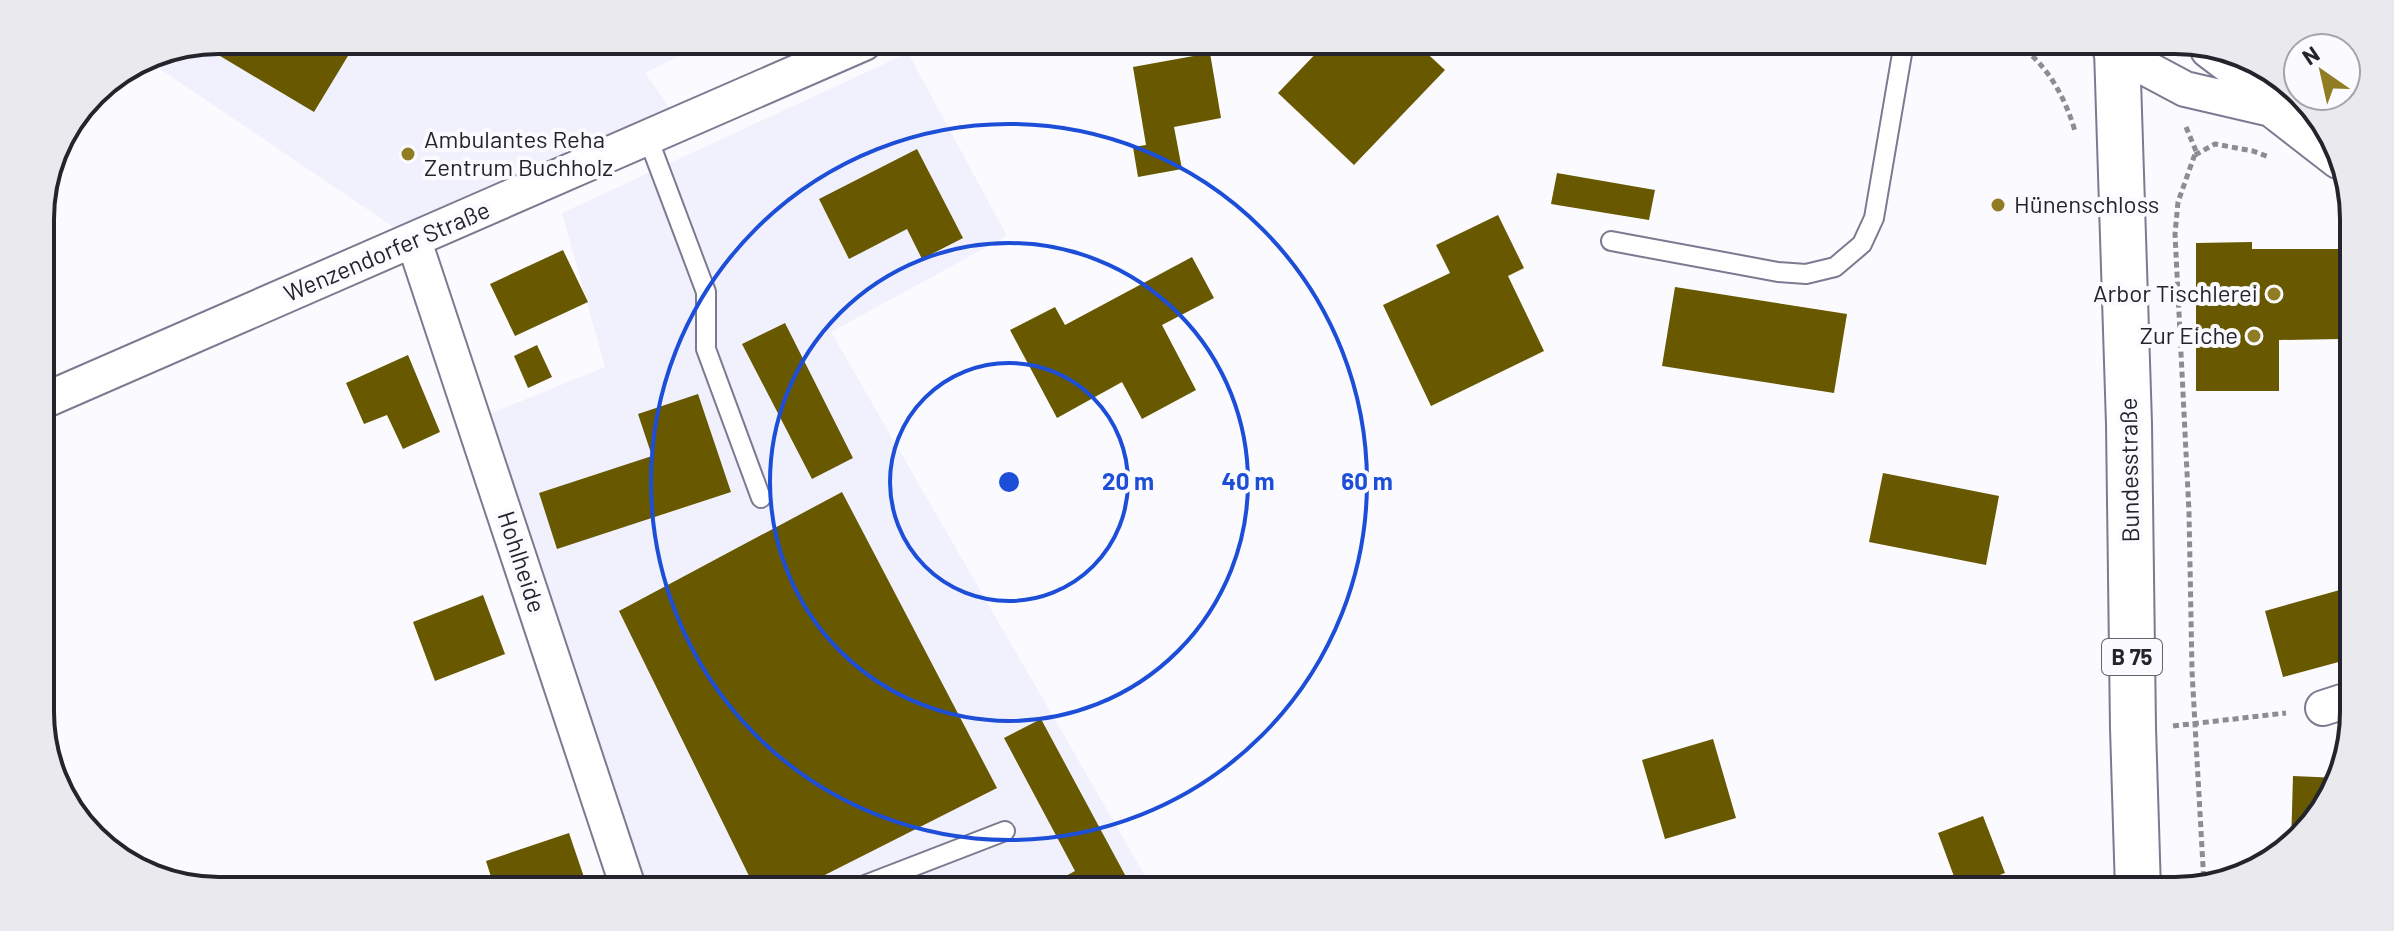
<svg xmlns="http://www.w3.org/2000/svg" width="2394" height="931" font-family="Barlow,sans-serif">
<rect width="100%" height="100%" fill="#fafaff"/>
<path fill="#f1f1fe" d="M219,40L708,42L645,73L681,124L414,241L144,58L151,53Z
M908,53L1007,236L831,332L1151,886L642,884L487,415L605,367L562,213Z"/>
<path fill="#685800" d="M219,40L357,41L314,112L200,44Z
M1324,45L1419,46L1445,70L1354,165L1278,93Z
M1210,53L1221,118L1174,127L1182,169L1138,177L1133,147L1146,145L1133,67Z
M917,149L963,238L922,259L907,229L849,259L819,199Z
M1557,173L1655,190L1649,220L1551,204Z
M1498,215L1524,268L1508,276L1544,351L1431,406L1383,305L1450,273L1436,245Z
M2252,242V249H2352L2350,346L2340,339L2279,340V391H2196V243Z
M563,250L588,302L515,336L490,284Z
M1192,257L1214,298L1162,325L1196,390L1142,419L1122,382L1057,418L1010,330L1055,307L1065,325Z
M1675,287L1847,314L1834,393L1662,366Z
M785,323L853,458L812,479L742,344Z
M537,345L552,377L528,388L514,356Z
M408,355L440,432L403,449L387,415L364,424L346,383Z
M698,394L731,492L557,549L539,493L652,456L638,414Z
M1883,473L1999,496L1986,565L1869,542Z
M842,492L997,788L807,884H753L619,611Z
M2347,588L2346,660L2283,677L2265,611Z
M483,595L505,654L435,681L413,622Z
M1041,719L1131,886L1049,885L1075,871L1004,738Z
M1713,739L1736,818L1665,839L1642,760Z
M2293,776L2339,778L2291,845Z
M1983,816L2005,873L1959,890L1938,833Z
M569,833L586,883H493L486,861Z"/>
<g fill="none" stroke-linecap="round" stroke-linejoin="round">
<g stroke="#7c7a90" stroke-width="22">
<path id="lane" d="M648,138L706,292V349L761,498
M1611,241L1778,272L1806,274L1835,267L1862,244L1874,218L1903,48
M865,885L1005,831"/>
</g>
<g stroke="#7c7a90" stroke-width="38">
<path id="street" d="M2110,49L2185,89L2271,109
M2208,50L2237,72L2271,109L2338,161
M414,241L627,884
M41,402L864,43
M2323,708L2345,701"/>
</g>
<g stroke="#7c7a90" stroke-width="48">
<path id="primary" d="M2117,49L2129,424L2133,728L2138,890"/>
</g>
<path stroke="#8d8c93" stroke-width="5" stroke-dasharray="6 4" stroke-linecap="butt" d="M2025,49C2051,72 2065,98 2075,131
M898,52L918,43
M2186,127L2196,151L2178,202L2175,234L2189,512L2192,671L2204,884
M2195,155L2215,144L2253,151L2269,157
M2173,726L2286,713"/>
<use href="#lane" stroke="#fff" stroke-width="18"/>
<use href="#street" stroke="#fff" stroke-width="34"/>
<use href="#primary" stroke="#fff" stroke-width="44"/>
</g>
<g fill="none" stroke="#1d4ed8" stroke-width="4">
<circle cx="1009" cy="482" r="119"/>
<circle cx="1009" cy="482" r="239"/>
<circle cx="1009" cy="482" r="358"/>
</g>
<g fill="#907d23" stroke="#fafaff" stroke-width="3">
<circle cx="408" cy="154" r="8"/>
<circle cx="1998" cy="205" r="8"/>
<circle cx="2274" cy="294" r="8"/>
<circle cx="2254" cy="336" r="8"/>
</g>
<g text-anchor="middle" stroke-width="8" stroke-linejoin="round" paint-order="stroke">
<rect fill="#fafaff" stroke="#65646c" stroke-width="2" x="2102" y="639" width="60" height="36" rx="6"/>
<g font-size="22" font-weight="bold" fill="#25242d">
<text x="2132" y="665">B 75</text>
</g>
<g font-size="24" fill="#25242d" stroke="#fafaff" text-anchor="start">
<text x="424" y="148">Ambulantes Reha<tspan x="424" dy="28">Zentrum Buchholz</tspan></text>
<text x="2014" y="213">Hünenschloss</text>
<text x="2258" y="302" text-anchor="end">Arbor Tischlerei</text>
<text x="2238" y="344" text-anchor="end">Zur Eiche</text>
</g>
<g font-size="24" fill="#25242d" stroke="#fafaff">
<text transform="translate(387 252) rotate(-23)" y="8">Wenzendorfer Straße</text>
<text transform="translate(2130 470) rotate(-91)" y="8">Bundesstraße</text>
<text transform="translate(521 562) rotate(72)" y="8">Hohlheide</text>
</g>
</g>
<path d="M0 0H2394V931H0ZM219 54H2175A165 165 0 0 1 2340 219V712A165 165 0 0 1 2175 877H219A165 165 0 0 1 54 712V219A165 165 0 0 1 219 54Z" fill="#e9e9ee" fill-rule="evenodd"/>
<path fill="none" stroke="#25242d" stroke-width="4" d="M219 54H2175A165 165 0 0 1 2340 219V712A165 165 0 0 1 2175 877H219A165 165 0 0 1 54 712V219A165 165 0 0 1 219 54Z"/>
<circle cx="1009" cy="482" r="12" fill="#1d4ed8" stroke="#fafaff" stroke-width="4"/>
<g font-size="24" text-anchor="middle" font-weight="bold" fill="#1d4ed8" stroke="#fafaff" stroke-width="8" stroke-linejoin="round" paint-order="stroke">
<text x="1128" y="490">20 m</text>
<text x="1248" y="490">40 m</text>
<text x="1367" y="490">60 m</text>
</g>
<g transform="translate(2322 72) rotate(326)"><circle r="38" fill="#fafaff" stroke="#a5a4ab" stroke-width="2"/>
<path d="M0-6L14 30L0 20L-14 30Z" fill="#907d23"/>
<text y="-12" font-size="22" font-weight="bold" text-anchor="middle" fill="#25242d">N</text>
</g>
</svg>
